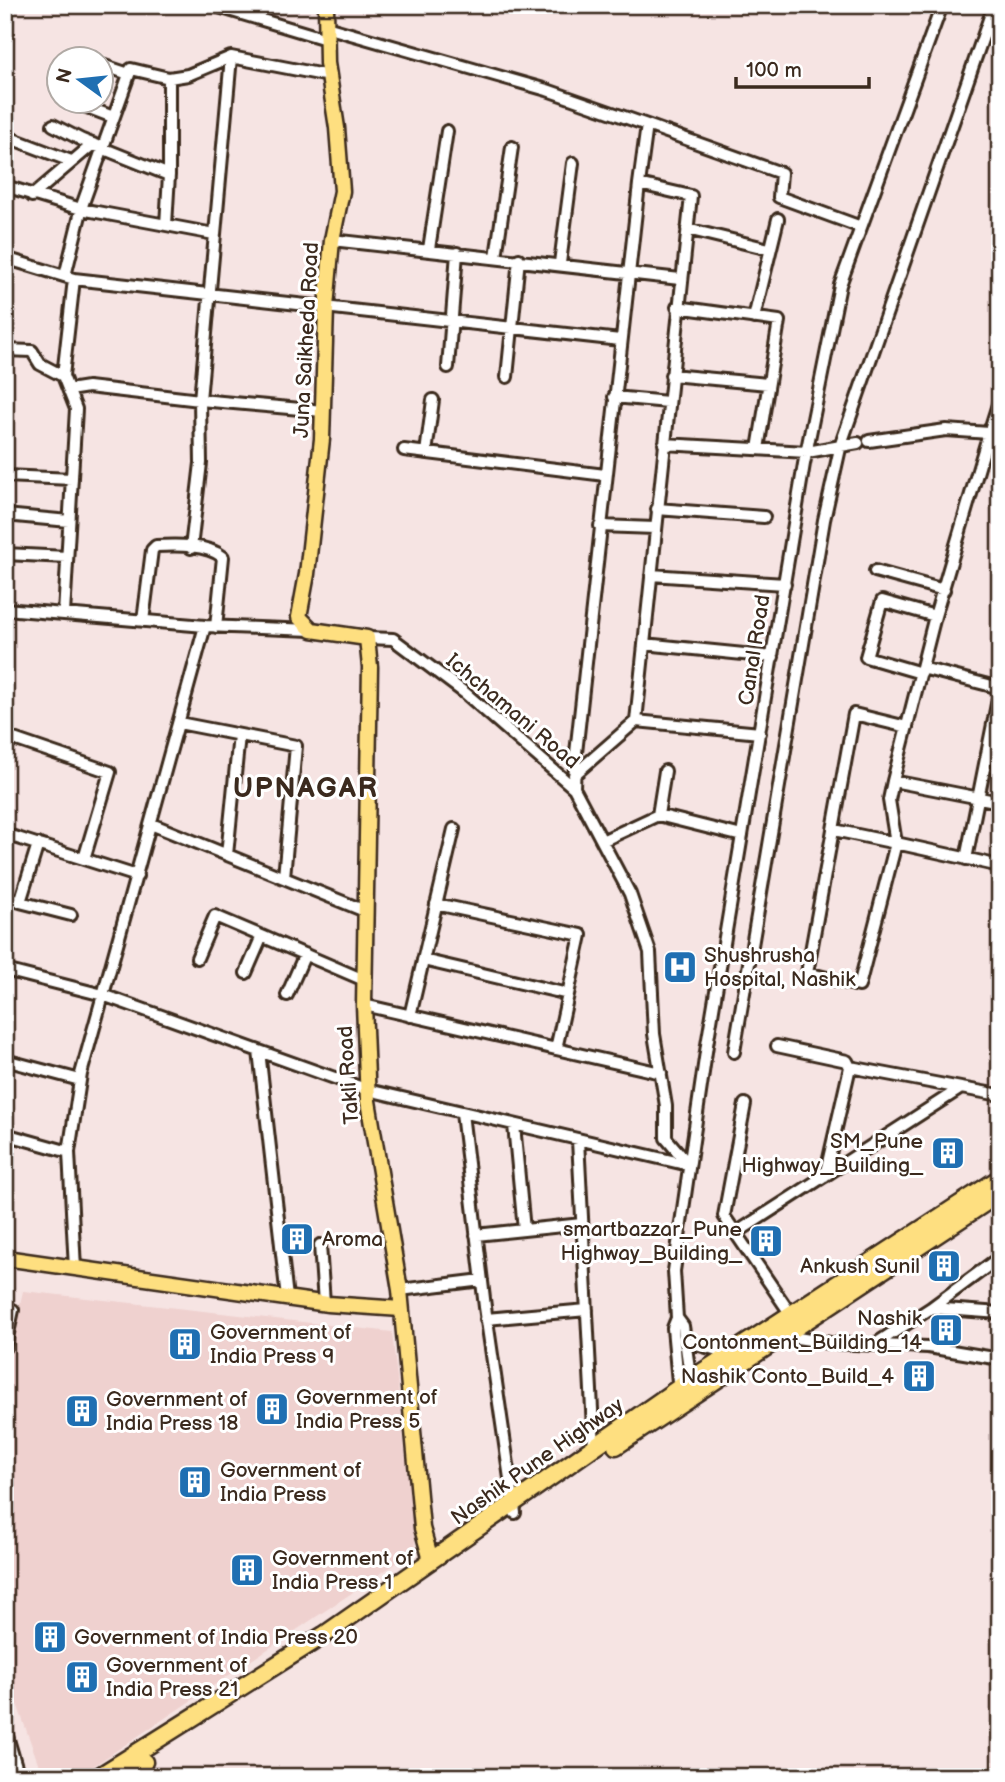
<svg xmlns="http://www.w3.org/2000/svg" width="1005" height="1782" font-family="'Balsamiq Sans',sans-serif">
<rect width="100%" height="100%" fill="#f6e4e3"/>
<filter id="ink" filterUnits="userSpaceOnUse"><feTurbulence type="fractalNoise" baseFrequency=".0143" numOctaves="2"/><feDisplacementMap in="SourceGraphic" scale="14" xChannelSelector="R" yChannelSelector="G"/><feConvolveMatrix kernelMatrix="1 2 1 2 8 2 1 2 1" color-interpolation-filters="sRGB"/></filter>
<g filter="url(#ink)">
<path fill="#efd1cf" d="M23,1291L392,1332L416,1550L77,1777H43L5,1670V1369Z"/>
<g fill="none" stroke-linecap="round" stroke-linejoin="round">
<g stroke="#3b2a1e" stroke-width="16">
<path id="minor" d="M212,5L326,39
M326,27L547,90L647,125L639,184
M102,65L129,74
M74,102L113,117
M53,125L82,140L169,175
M647,125L781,173L779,197L861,227
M5,136L71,161
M5,186L81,209L214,234
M32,196L93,144
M166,225L169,175V78
M687,229L769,249
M332,240L680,279
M429,249L447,131
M496,257L512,147
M5,258L74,279L63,376L76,409L64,614
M560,263L573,163
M65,276L83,203L131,69L169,78L188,75L231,57L329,76
M74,279L620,340
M677,307L779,321L758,449
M754,318L778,219
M5,350L32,351L40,364L63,376
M448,367L457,253
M671,375L768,384
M507,377L519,259
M69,390L88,387L200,400L231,57
M614,397L668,402
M1000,435L989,433L935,616L893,781L889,800L896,843L1000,866
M869,441L946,430L989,433L1000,398
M664,444L807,452L858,443
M404,450L605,475
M426,453L433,400
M5,476L72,479
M657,509L764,517
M5,515L69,521
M600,526L655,528
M191,548L201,463L200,400L323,411
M5,554L67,557
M875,571L944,590
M651,575L785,584
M5,609L205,626
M143,621L152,550L156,546C177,545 207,544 223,557L216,627
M367,638L393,639L465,693L574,788L630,894L650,952L654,1034L666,1106V1138L689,1165
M644,644L773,657
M922,668L1000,688
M921,673L866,657L882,601L935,616
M179,723L296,746L284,877
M5,736L110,772L84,859
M574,775L636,721
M893,781L1000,802
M574,788L575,762L639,184L691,196L636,721L760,733
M658,815L665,771
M151,824L365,911
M834,830L896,843L859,986L807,973L854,714L907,727
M5,834L137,876
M602,841L658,815L742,836
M227,855L239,735
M966,859L1000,689
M5,897L20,902L38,844
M20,902L71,915
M436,904L581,935L556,1049
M197,958L215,916L364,980
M423,960L568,994
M5,970L103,995L205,626L312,630
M246,973L262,936
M287,995L305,954
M364,1005L661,1073
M410,1016L454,829
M777,1046L847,1061L850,1067
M259,1051L287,1298
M734,1052L824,520L841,444L994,5
M5,1060L80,1080
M745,1104L724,1216L792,1316
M462,1113L485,1307L515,1513
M514,1125L524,1230
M5,1134L69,1152L75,1269
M578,1140L594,1448
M69,1152L81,1074L103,995L368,1090L689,1165
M825,1176L850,1067L961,1088
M736,1233L961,1088L1000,1095
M476,1235L582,1224
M320,1245L324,1303
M400,1290L482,1280
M931,1308L1000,1257
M677,1318L683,1326L691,1382
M486,1319L587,1310
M784,1336L830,1343L928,1347L1000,1359
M685,1341L732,1354
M877,1343L931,1308L1000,1313
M5,1347L13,1310
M679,1393L673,1328L677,1318L674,1271L707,1045L804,464L840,285L942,5
M5,1729L19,1777"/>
</g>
<g stroke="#3b2a1e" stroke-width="19">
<path id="major" d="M326,5L327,63L337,128L342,191L332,240L326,308L322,439L307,574L299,617L312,630L367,638L370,667L364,1005L368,1101L400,1290L422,1528L431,1560
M5,1258L328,1304L401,1309"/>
</g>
<g stroke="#3b2a1e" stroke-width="21">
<path id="highway" d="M616,1446L1000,1193
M98,1777L324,1635L690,1380L1000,1178
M120,1777L144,1762"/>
</g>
<use href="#minor" stroke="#fff" stroke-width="10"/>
<use href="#major" stroke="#fedf80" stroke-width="14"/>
<use href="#highway" stroke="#fedf80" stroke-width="16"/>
</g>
</g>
<defs>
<g id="hospital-square" transform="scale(1.75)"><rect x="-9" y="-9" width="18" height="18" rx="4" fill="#1f6fb2" stroke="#fff"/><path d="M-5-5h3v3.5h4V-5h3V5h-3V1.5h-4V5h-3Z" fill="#fff"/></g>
<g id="building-square" transform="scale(1.75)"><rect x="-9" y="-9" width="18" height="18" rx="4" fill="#1f6fb2" stroke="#fff"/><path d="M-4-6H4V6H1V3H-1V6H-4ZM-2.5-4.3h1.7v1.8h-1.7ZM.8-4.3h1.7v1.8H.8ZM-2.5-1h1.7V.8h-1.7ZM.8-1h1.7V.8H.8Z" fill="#fff"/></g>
</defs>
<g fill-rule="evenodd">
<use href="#hospital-square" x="680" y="967"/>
<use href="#building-square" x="948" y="1153"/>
<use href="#building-square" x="297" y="1239"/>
<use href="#building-square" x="766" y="1241"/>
<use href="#building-square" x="944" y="1266"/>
<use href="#building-square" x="946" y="1330"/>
<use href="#building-square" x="185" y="1344"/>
<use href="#building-square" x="919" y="1376"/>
<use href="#building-square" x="272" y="1409"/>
<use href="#building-square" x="82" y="1411"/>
<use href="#building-square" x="195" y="1482"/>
<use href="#building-square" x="247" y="1570"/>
<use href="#building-square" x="50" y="1637"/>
<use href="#building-square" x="82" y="1677"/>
</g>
<g text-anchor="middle" stroke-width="6" stroke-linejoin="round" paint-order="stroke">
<g font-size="21" fill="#3b2a1e" stroke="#fff">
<text transform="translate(306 340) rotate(-87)" y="7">Juna Saikheda Road</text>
<text transform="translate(754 650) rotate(-81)" y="7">Canal Road</text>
<text transform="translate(513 711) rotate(40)" y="7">Ichchamani Road</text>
<text transform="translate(348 1075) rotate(-94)" y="7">Takli Road</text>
<text transform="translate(537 1461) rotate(-35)" y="7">Nashik Pune Highway</text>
</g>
<g font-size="21" fill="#3b2a1e" stroke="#fff" text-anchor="start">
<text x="704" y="962">Shushrusha<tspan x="704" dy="24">Hospital, Nashik</tspan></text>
<text x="923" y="1148" text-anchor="end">SM_Pune<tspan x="923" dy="24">Highway_Building_</tspan></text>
<text x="742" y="1236" text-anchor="end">smartbazzar_Pune<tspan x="742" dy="24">Highway_Building_</tspan></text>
<text x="322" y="1246">Aroma</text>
<text x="920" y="1273" text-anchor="end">Ankush Sunil</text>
<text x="922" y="1325" text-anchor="end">Nashik<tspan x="922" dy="24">Contonment_Building_14</tspan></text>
<text x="210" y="1339">Government of<tspan x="210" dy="24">India Press 9</tspan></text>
<text x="894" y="1383" text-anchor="end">Nashik Conto_Build_4</text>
<text x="296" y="1404">Government of<tspan x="296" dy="24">India Press 5</tspan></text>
<text x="106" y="1406">Government of<tspan x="106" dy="24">India Press 18</tspan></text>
<text x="220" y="1477">Government of<tspan x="220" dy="24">India Press</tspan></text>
<text x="272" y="1565">Government of<tspan x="272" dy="24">India Press 1</tspan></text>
<text x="74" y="1644">Government of India Press 20</text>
<text x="106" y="1672">Government of<tspan x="106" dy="24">India Press 21</tspan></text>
</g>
<g font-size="28" font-weight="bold" letter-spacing="2" fill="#3b2a1e" stroke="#fff">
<text x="306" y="797">UPNAGAR</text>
</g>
</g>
<rect width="1005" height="1782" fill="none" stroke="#fff" stroke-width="28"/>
<rect x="14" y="14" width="977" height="1754" fill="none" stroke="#3b2a1e" stroke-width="2.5" filter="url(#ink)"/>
<g transform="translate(80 80) rotate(285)"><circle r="33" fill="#ffffff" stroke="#b1aaa5" stroke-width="2"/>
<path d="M0-5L12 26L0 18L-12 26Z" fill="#1f6fb2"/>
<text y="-10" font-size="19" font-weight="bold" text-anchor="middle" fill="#3b2a1e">N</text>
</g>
<path d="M736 77v10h133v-10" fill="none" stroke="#3b2a1e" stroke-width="3.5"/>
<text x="746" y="77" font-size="21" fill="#3b2a1e" stroke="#ffffff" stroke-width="5" paint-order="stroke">100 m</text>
</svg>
